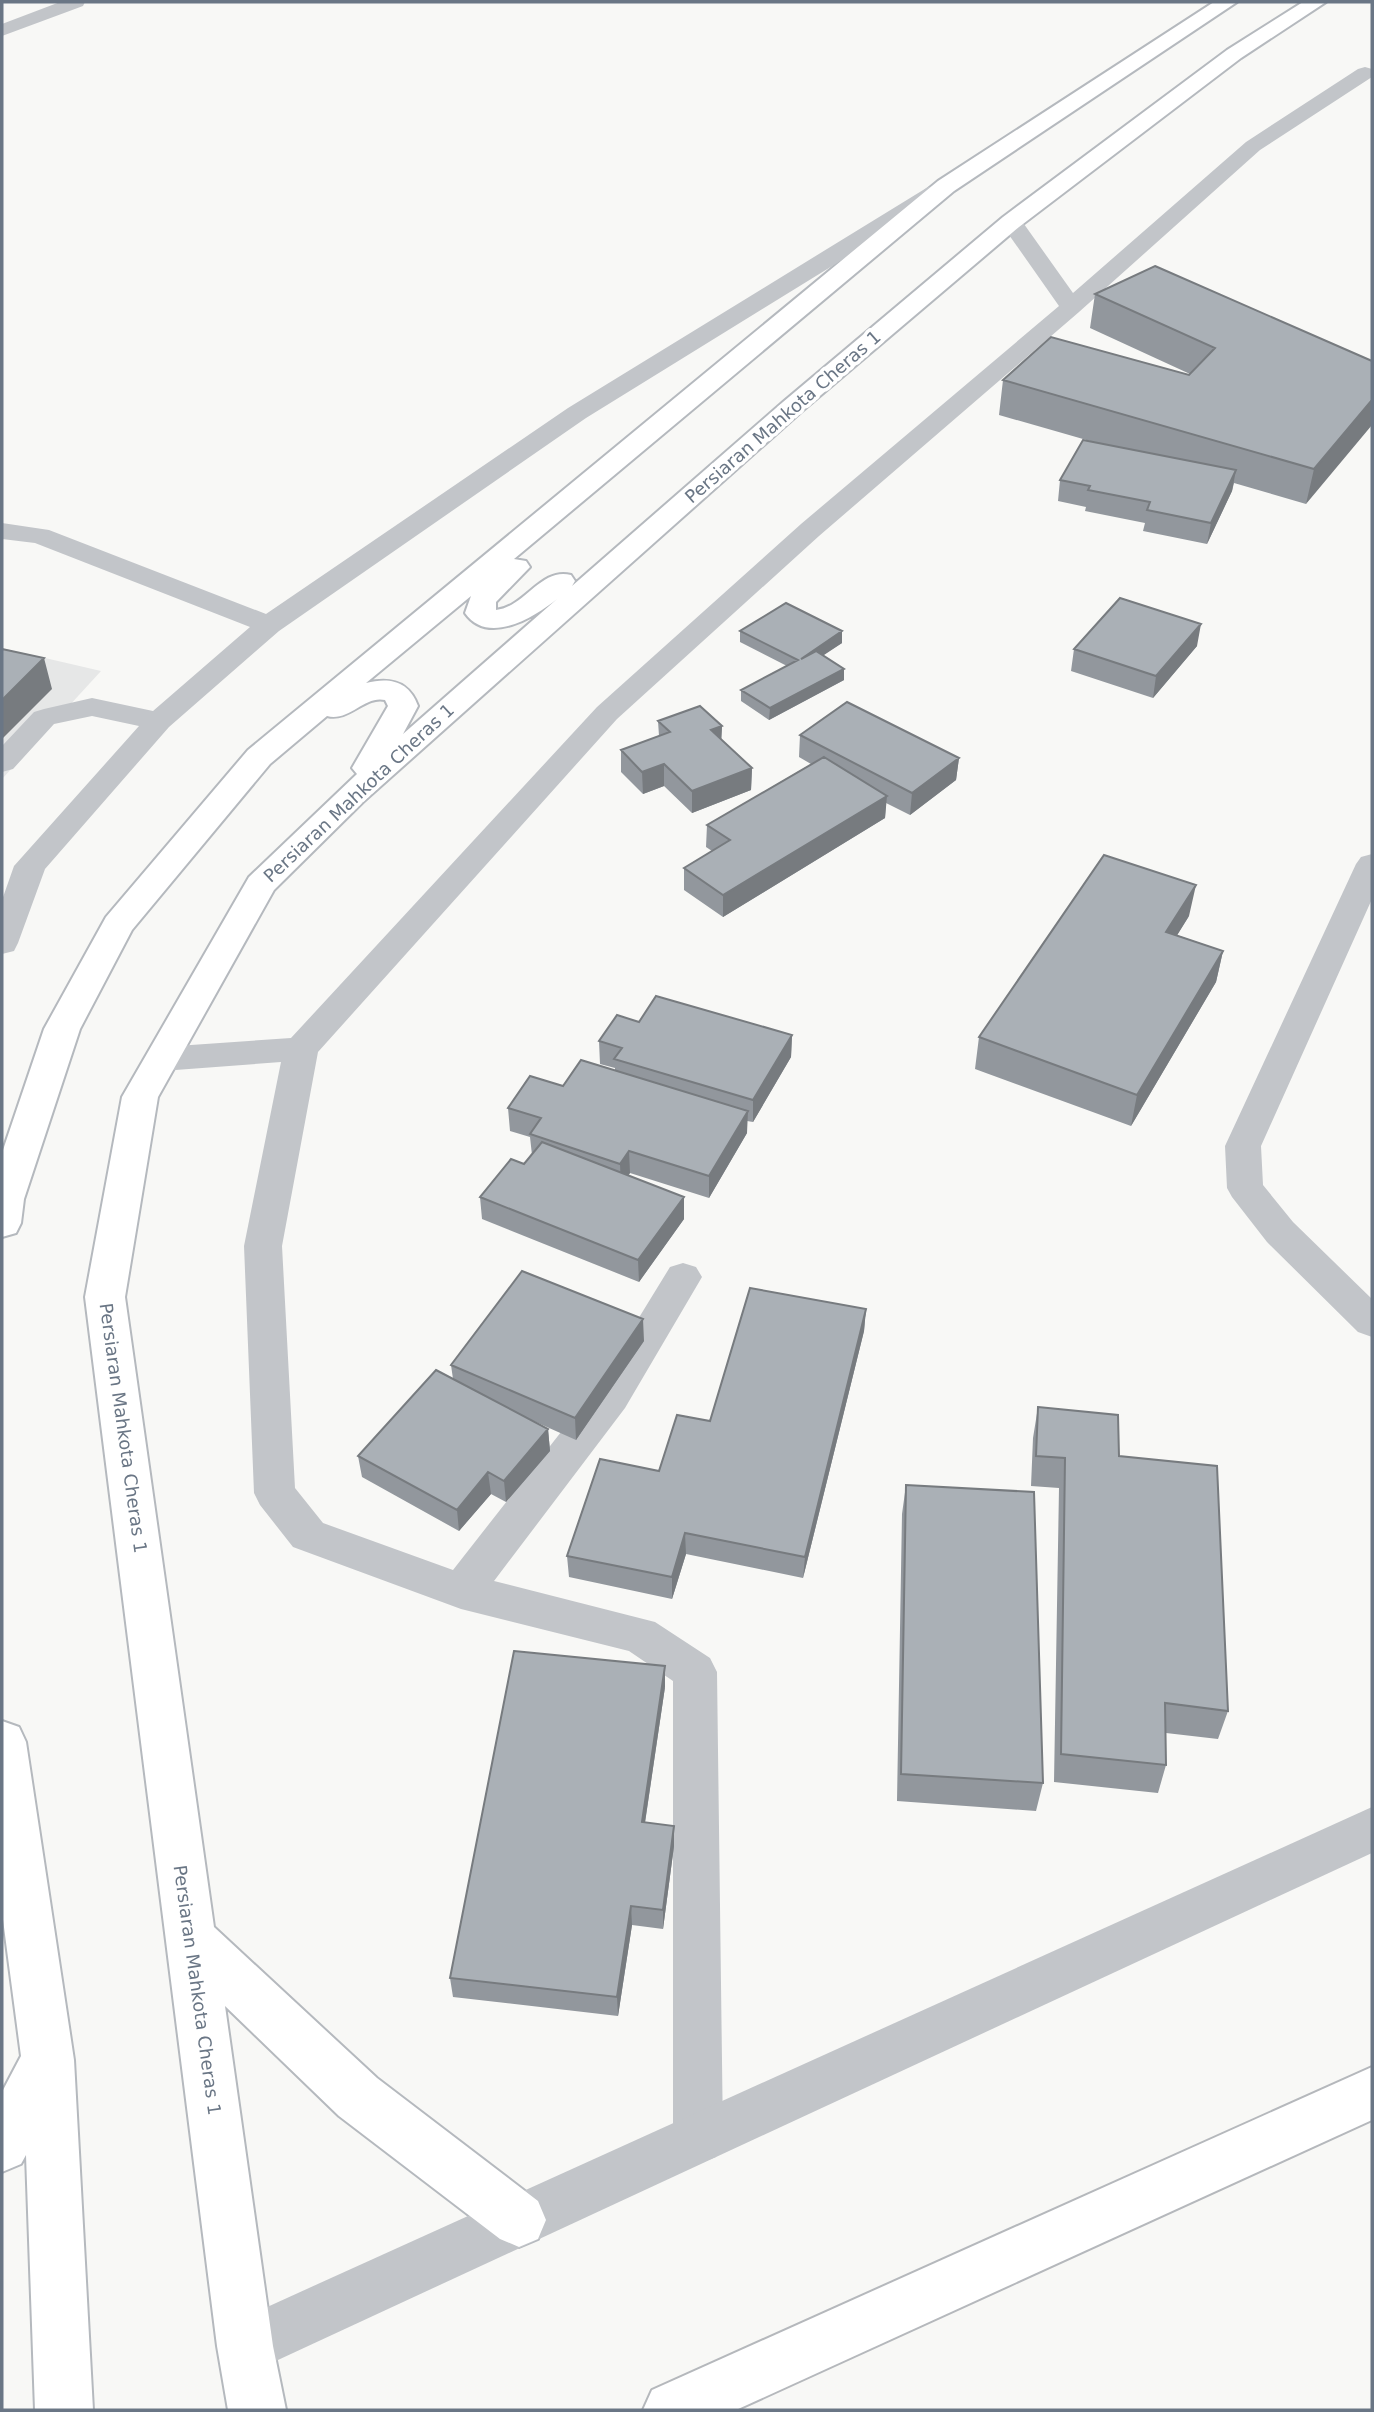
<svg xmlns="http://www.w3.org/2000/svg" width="1374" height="2412" font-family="'DejaVu Sans',sans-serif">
<rect width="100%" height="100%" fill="#f8f8f6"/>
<path fill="#e6e7e7" d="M2,648L101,671L2,779Z"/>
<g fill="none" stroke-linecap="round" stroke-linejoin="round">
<g stroke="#b5b9be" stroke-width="4">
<path id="secondary" d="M1214,2H1237L954,191L514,559L526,561L530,567L496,602V610C525,607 541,567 571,575L575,581L572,586L783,402L1003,217L1227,50L1303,2H1326L1241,58L1019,227L801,412L363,802L274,890L158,1097L125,1297L214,1927L377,2078L538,2201L546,2220L538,2239L519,2247L500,2239L339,2116L225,2006L273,2346L286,2410H228L217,2346L85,1297L122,1097L249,877L357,774L352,768L388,706L385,700C365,695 349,722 327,716L270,764L132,930L80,1029L24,1199L21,1223L16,1233L2,1237V1153L44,1029L106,917L248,750L938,181ZM471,596L465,613C488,646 535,617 557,599L403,734L418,706C409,681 390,677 366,683Z
M2,1721L19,1727L26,1742L74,2060L93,2410H35L26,2155L21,2164L2,2172V2092L21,2056L2,1912Z"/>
</g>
<g stroke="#b5b8bc" stroke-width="4">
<path id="highway" d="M1372,2067V2120L736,2410H643L652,2390Z"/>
</g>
<path fill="#c2c5c9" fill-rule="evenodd" d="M60,2H85L83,6L2,36V24Z
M1365,67L1372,69V77L1260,150L1079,312L819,536L617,719L318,1052L282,1246L295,1488L323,1523L453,1570L597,1386L670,1267L683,1263L696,1267L702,1277L625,1408L494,1581L655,1622L710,1658L717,1672L723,2139L716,2157L698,2164L680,2157L673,2139V1681L629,1651L461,1609L293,1547L260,1505L254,1493L244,1246L281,1062L162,1071L150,1067L145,1059L150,1051L162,1047L291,1038L597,707L801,524L1059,306L1000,222L1003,217H1019L1073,293L1246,142L1358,69Z
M936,186L944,187L947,192L944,197L586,418L279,631L169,727L45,869L18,943L14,951L2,954V900L14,866L139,726L92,716L54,724L13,769L2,772V746L34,712L44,709L92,698L153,711L250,627L35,543L2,539V523L49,530L266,614L568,408L928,187Z
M1372,854V899L1261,1146L1263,1185L1293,1222L1372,1299V1337L1358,1332L1267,1242L1232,1197L1227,1188L1225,1146L1356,864L1361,857Z"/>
<path fill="#c2c5c9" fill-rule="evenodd" d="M1372,1807V1853L265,2366L245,2374L225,2366L217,2346L225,2326Z"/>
<use href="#secondary" fill="#fff" fill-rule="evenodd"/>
<use href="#highway" fill="#fff" fill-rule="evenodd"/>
</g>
<path fill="#92979d" d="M1095,294L1372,361L1306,504L1234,483L1232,491L1207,544L1143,531L1145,523L1085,511L1086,507L1058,501L1060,480L1090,441L999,415L1003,380L1189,375L1190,374L1090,328Z
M740,631L842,643L823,655L844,680L769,720L741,701V690L787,666L740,642Z
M1197,646L1153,698L1071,671L1074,649Z
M658,721L722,726L721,739L752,768L751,790L692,813L664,786L643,794L621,772V750L659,736Z
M800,735L959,758L956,780L910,815L886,803L885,818L723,917L684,890V868L712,851L706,847L707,825L811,764L799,757Z
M1189,916L1177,935L1223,951L1216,982L1131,1126L975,1069L979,1037Z
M639,1022L792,1035L791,1057L753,1122L747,1121V1133L709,1198L630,1173L628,1175L684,1219L639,1282L482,1219L480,1197L524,1164L532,1155L530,1137L510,1131L508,1108L563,1086L615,1070V1068L600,1064L599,1041Z
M866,1309L864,1331L803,1578L686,1554L672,1599L569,1577L567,1556L659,1471L710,1421Z
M644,1341L576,1440L529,1419L548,1429L550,1451L506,1502L491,1494L459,1531L362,1477L358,1456L453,1379L451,1365Z
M1038,1407L1119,1456L1228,1711L1218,1739L1166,1733V1765L1158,1793L1054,1782L1059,1488L1031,1486L1033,1438Z
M906,1485L1043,1783L1036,1811L897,1801L902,1514Z
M665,1687L645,1823L674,1846L663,1929L632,1925L618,2016L453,1997L450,1978Z"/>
<path fill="#777b7f" d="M1372,400V425L1306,504L1314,469Z
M1236,470L1232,491L1207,544L1211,523Z
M1201,624L1197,646L1153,698L1156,676Z
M842,631V643L800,671L801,659Z
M44,658L52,689L2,739V700Z
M844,669V680L769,720L770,708Z
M722,726L721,748L711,730Z
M959,758L956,780L910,815L912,793Z
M664,764V786L643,794L642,772Z
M752,768L751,790L692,813V791Z
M887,796L885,818L723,917V895Z
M1196,885L1189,916L1160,963L1166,932Z
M1223,951L1216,982L1131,1126L1137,1095Z
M792,1035L791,1057L753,1122V1100Z
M748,1111L747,1133L709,1198V1176Z
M629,1151L630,1173L621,1186L620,1164Z
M684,1197V1219L639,1282L638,1260Z
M866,1309L864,1331L803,1578L805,1557Z
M643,1319L644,1341L576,1440L575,1418Z
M548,1429L550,1451L506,1502L504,1481Z
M488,1472L491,1494L459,1531L457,1510Z
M685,1533L686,1554L672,1599V1577Z
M665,1666V1687L642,1842V1822Z
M674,1826V1846L663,1929V1910Z
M631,1906L632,1925L618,2016L617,1997Z"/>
<path fill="#aab0b6" stroke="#777b7f" stroke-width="2" d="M1155,266L1372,361V400L1314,469L1003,380L1051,337L1189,375L1215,348L1095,294Z
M1083,440L1236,470L1211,523L1147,510L1150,502L1088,490L1090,486L1060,480Z
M1120,598L1201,624L1156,676L1074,649Z
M786,603L842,631L801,659L816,651L844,669L770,708L741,690L798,660L740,631Z
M2,649L44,658L2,700Z
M847,702L959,758L912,793L800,735Z
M700,706L722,726L711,730L752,768L692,791L664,764L642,772L621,750L670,732L658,721Z
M824,757L887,796L723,895L684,868L730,840L707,825Z
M1104,855L1196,885L1166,932L1223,951L1137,1095L979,1037Z
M656,996L792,1035L753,1100L614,1059L622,1048L599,1041L617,1015L639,1022Z
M581,1060L748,1111L709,1176L629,1151L620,1164L530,1134L541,1118L508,1108L530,1076L563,1086Z
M542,1142L684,1197L638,1260L480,1197L511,1159L524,1164Z
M522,1271L643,1319L575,1418L451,1365Z
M750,1288L866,1309L805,1557L685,1533L672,1577L567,1556L600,1459L659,1471L677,1415L710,1421Z
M436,1370L548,1429L504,1481L488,1472L457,1510L358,1456Z
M1038,1407L1118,1415L1119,1456L1217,1466L1228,1711L1165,1703L1166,1765L1061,1754L1065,1458L1036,1456Z
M906,1485L1034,1492L1043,1783L901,1774Z
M514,1651L665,1666L642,1822L674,1826L663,1910L631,1906L617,1997L450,1978Z"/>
<g text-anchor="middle" stroke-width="7" stroke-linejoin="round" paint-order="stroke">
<g font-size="18" fill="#6a7685" stroke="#fff">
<text transform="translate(783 417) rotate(-41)" y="6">Persiaran Mahkota Cheras 1</text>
<text transform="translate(359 793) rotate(-43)" y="6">Persiaran Mahkota Cheras 1</text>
<text transform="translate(123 1428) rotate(82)" y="6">Persiaran Mahkota Cheras 1</text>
<text transform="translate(197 1990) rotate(82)" y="6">Persiaran Mahkota Cheras 1</text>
</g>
</g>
<rect width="1374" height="2412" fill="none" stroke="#6a7685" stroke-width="7"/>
</svg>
